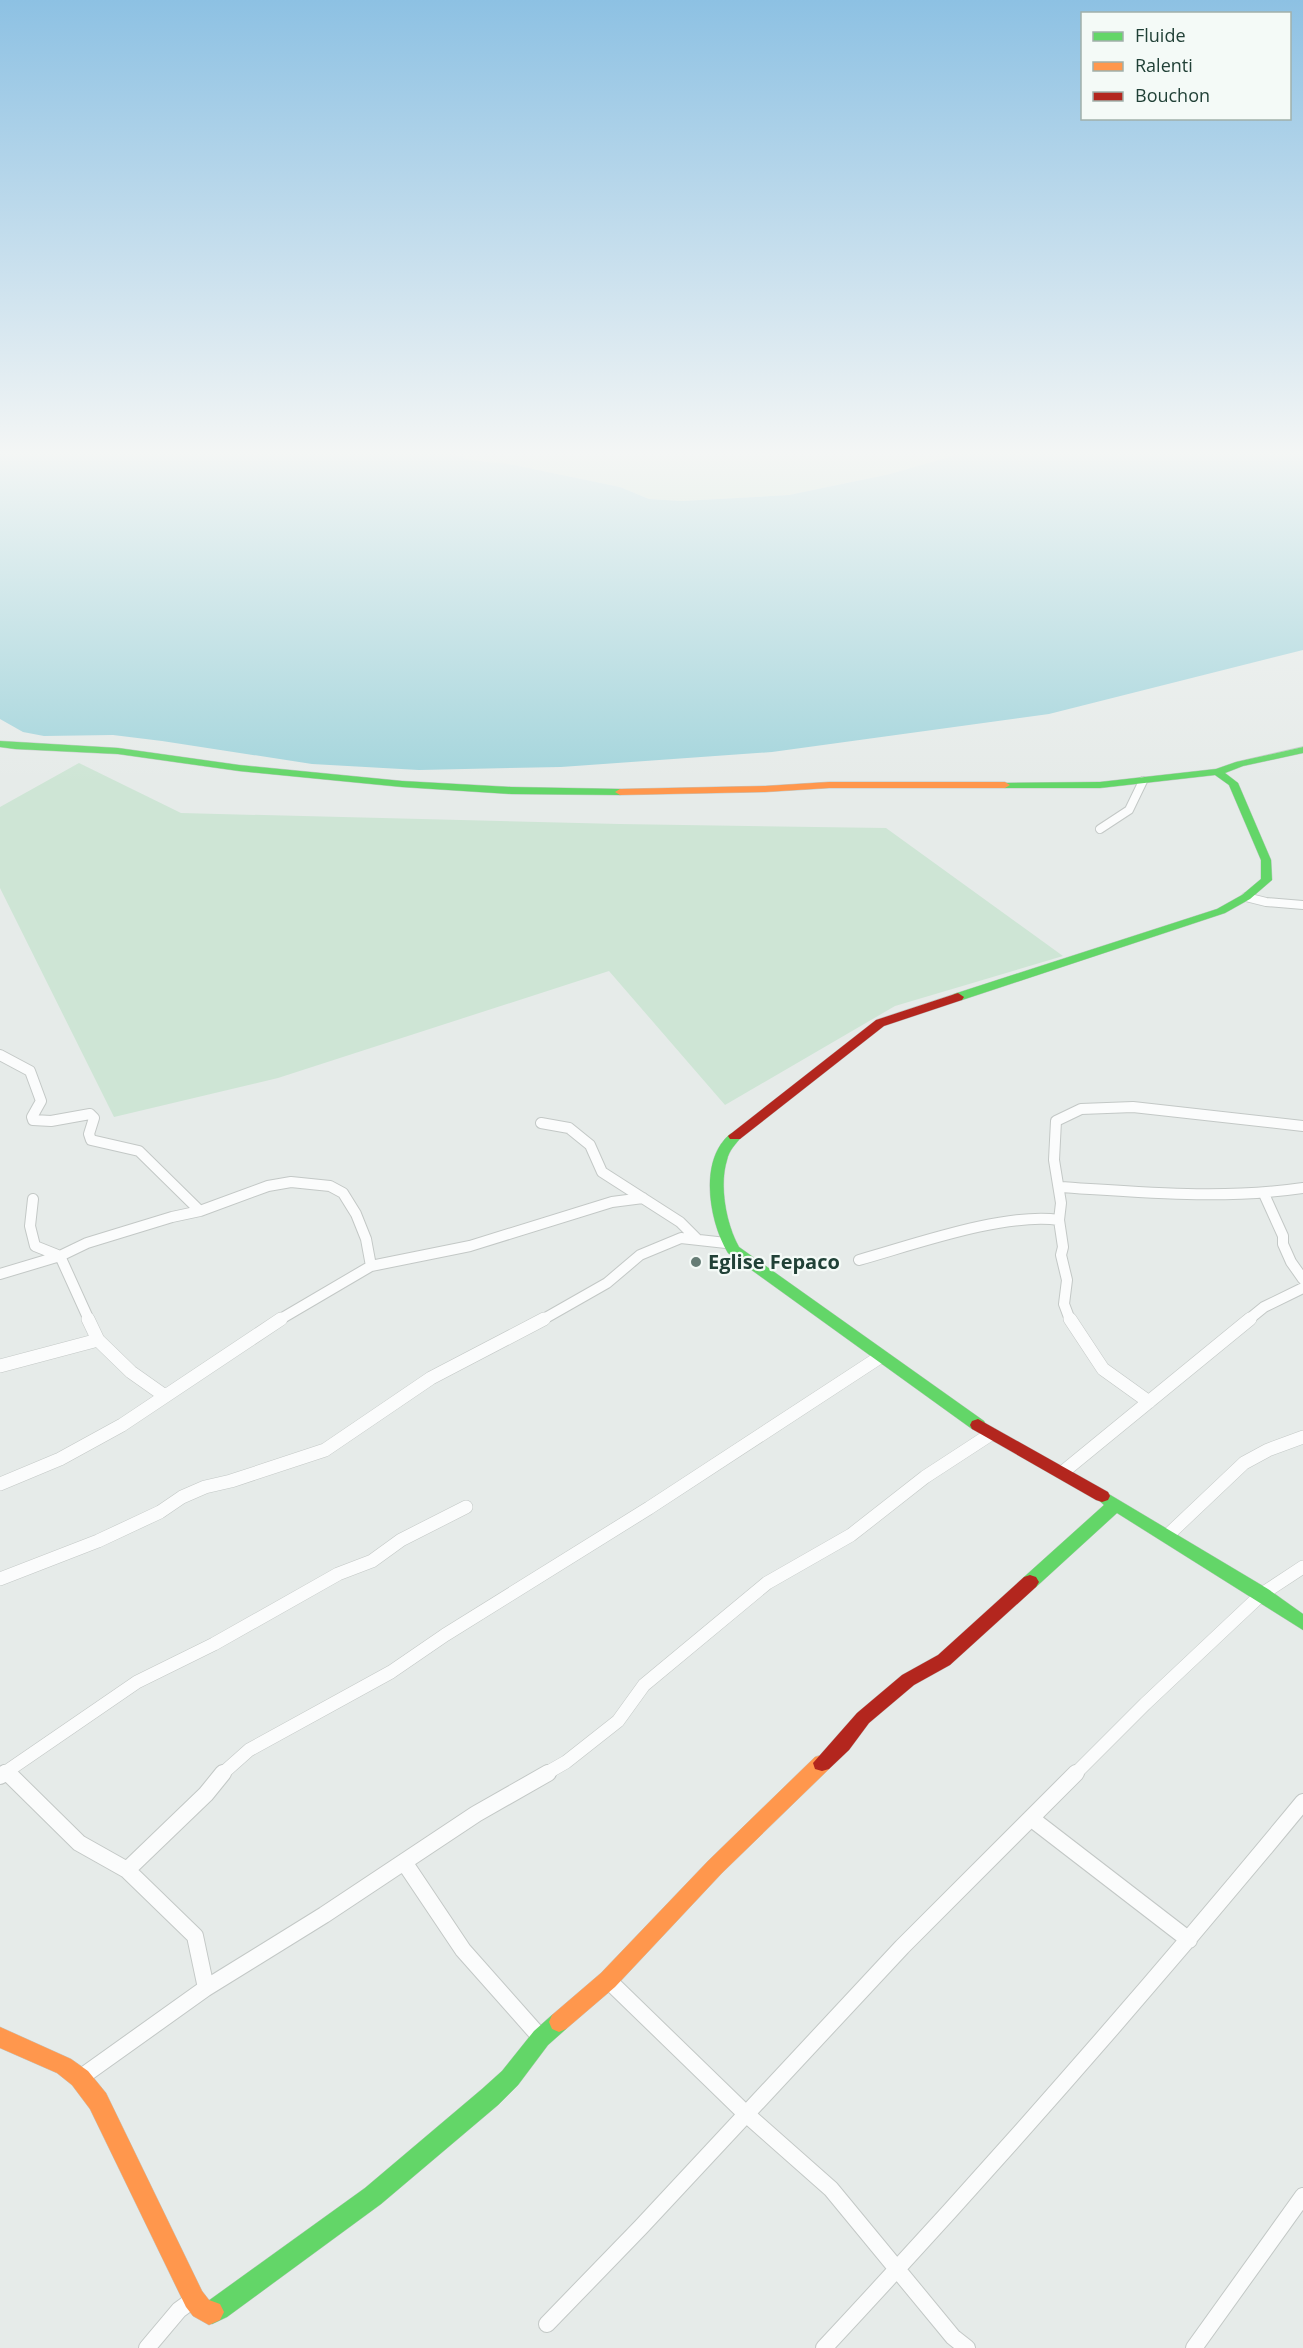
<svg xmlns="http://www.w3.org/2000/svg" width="1303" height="2348" font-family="'Open Sans',sans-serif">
<rect width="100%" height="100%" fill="#e6ebe9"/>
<path fill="#cee5d5" d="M452,453H963L890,474L789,495L682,501L649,499L620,487L509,464L469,460Z
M79,763L181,813L619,824L886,828L1063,956L895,1006L725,1105L609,971L278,1078L114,1117L0,888V807Z"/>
<path fill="#a4d5dc" d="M0,453H452L469,460L509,464L620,487L649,499L682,501L789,495L890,474L963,453H1303V650L1049,714L772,752L561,767L419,770L312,764L162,741L113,735L44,736L23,732L0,719Z"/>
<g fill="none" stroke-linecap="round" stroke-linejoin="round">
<g stroke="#c3c8c6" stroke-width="10">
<path id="street-far3" d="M1100,829L1129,810L1143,781
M1246,897L1266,902L1303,905"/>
</g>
<g stroke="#c3c8c6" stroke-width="12">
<path id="street-far2" d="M0,1055L30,1071L41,1101L32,1117L33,1120L51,1121L90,1114L94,1118L89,1134L91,1140L139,1151L200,1211
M541,1123L569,1128L590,1145L602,1172L680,1222L697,1239
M1059,1187C1140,1192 1222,1200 1303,1188
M1264,1194L1283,1236V1244L1291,1262L1303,1279
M33,1199L30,1226L35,1246L60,1256L89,1320
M859,1260C913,1245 1005,1212 1059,1220
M0,1274L60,1256L87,1243L172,1217L200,1211L268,1186L291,1182L330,1186L343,1193L356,1214L366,1239L371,1266
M279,1320L371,1266L470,1246L612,1202L643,1198
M542,1320L607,1283L640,1255L681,1238L726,1243
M1070,1320L1064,1304L1067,1280L1061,1255L1063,1247L1059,1220L1061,1203L1054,1160L1056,1121L1081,1109L1133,1107L1303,1126
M1248,1320L1264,1307L1303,1288"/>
</g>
<g stroke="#c3c8c6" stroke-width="14">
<path id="street-far1" d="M88,1319L98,1340L131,1372L165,1396
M1070,1319L1103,1369L1149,1402
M0,1366L98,1340
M1063,1472L1250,1319
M0,1484L60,1459L122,1425L281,1319
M1168,1535L1244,1463L1268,1450L1303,1437
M0,1579L98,1541L160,1512L182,1497L205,1487L231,1481L325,1450L431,1378L544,1319
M6,1771L9,1774
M3,1774L137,1682L214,1644L338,1574L372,1561L401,1540L466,1507
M222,1774L249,1750L391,1672L445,1635L649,1508L880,1357
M545,1774L566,1762L618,1721L644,1685L767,1583L851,1535L925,1477L991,1434
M1075,1774L1145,1704L1262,1594L1303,1567"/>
</g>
<g stroke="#c3c8c6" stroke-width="18">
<path id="street" d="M8,1773L79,1843L127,1870L195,1936L206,1988
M0,1776L5,1773
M1032,1819L1189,1940
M404,1862L463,1950L541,2038
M127,1870L206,1794L223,1773
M608,1980L745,2113L831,2189L953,2337L967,2348
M80,2078L206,1988L324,1915L476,1814L548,1773
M547,2324L641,2227L902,1947L1076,1773
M147,2348L179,2310L194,2299
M824,2348C989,2171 1149,1989 1303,1802
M1194,2348L1303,2196"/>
</g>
<g stroke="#c1c9c6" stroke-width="1">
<path id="fast" d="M0,741L118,748L239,765L402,781L511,787L620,789L625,792L620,795L511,794L402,787L239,771L118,754L15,749L0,747Z
M1303,747V753L1243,766L1225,773L1238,783L1271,860L1272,880L1250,899L1225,913L962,1000H954L952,997L954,994L1217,909L1242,895L1261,879V860L1229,785L1215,775L1100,788H1005L1000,785L1001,783L1100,782L1216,769L1236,762Z
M735,1132L742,1136C736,1144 729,1150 727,1160C719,1185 726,1224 739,1247L984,1421L986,1425L984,1429H972L728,1253C711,1225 701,1173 721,1144C725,1139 728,1134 735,1132Z
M1102,1490L1268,1589L1303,1614V1630L1117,1513L1036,1587L1030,1589L1024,1587L1021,1582L1024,1577L1104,1505L1094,1496L1096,1492Z
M559,2012L566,2015L569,2022L566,2029L548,2045L518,2085L498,2105L381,2204L227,2317L212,2324L204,2320L200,2312L204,2304L365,2188L482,2089L502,2071L534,2031L552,2015Z"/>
</g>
<g stroke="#c1c9c6" stroke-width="1">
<path id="slow" d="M829,782H1005L1010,785L1005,788H829L765,792L620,795L615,792L620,789L765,786Z
M822,1755L829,1757L831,1763L829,1769L722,1873L615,1987L566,2029L559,2032L552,2029L549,2022L552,2015L601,1973L708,1861L815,1757Z
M0,2027L71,2059L88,2071L106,2093L202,2291L209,2300L220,2304L224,2312L220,2320L209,2325L193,2316L186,2307L90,2109L72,2085L57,2073L0,2048Z"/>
</g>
<g stroke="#c1c9c6" stroke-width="1">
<path id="jam" d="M958,993L964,997L962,1000L884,1026L740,1139H730L728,1136L876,1020Z
M978,1419L1108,1492L1110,1496L1108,1500L1102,1502L1096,1500L972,1429L970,1425L972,1421Z
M1030,1575L1036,1577L1039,1582L1036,1587L950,1665L914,1685L869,1723L849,1750L829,1769L822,1771L815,1769L813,1763L857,1713L902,1675L938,1655L1024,1577Z"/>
</g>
<use href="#street-far3" stroke="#fbfcfc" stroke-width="8"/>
<use href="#street-far2" stroke="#fbfcfc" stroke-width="10"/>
<use href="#street-far1" stroke="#fbfcfc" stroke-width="13"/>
<use href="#street" stroke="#fbfcfc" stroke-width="16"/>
<use href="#fast" fill="#63d668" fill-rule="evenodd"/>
<use href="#slow" fill="#ff974d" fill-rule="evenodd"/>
<use href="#jam" fill="#b3261e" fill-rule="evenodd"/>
</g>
<linearGradient id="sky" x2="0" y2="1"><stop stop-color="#8dc1e3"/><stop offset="0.58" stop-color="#f4f6f5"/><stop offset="1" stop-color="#f4f6f5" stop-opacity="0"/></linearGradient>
<rect width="1303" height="782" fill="url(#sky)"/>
<circle fill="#667c75" stroke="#f4faf7" stroke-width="2" cx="696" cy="1262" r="6"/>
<g text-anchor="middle" stroke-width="4.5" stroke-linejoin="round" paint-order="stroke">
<g font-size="20" font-weight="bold" fill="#214137" stroke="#f4faf7" text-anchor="start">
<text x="708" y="1269">Eglise Fepaco</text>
</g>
</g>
<rect x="1081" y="12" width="210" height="108" fill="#f4faf7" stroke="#a0b0aa" stroke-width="1.5"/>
<rect x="1093" y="32" width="30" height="9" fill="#63d668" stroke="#a0b0aa" stroke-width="1.5"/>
<text x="1135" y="42" font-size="18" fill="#214137">Fluide</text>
<rect x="1093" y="62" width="30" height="9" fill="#ff974d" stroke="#a0b0aa" stroke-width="1.5"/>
<text x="1135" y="72" font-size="18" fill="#214137">Ralenti</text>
<rect x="1093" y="92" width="30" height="9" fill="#b3261e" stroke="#a0b0aa" stroke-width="1.5"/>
<text x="1135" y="102" font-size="18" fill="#214137">Bouchon</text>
</svg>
